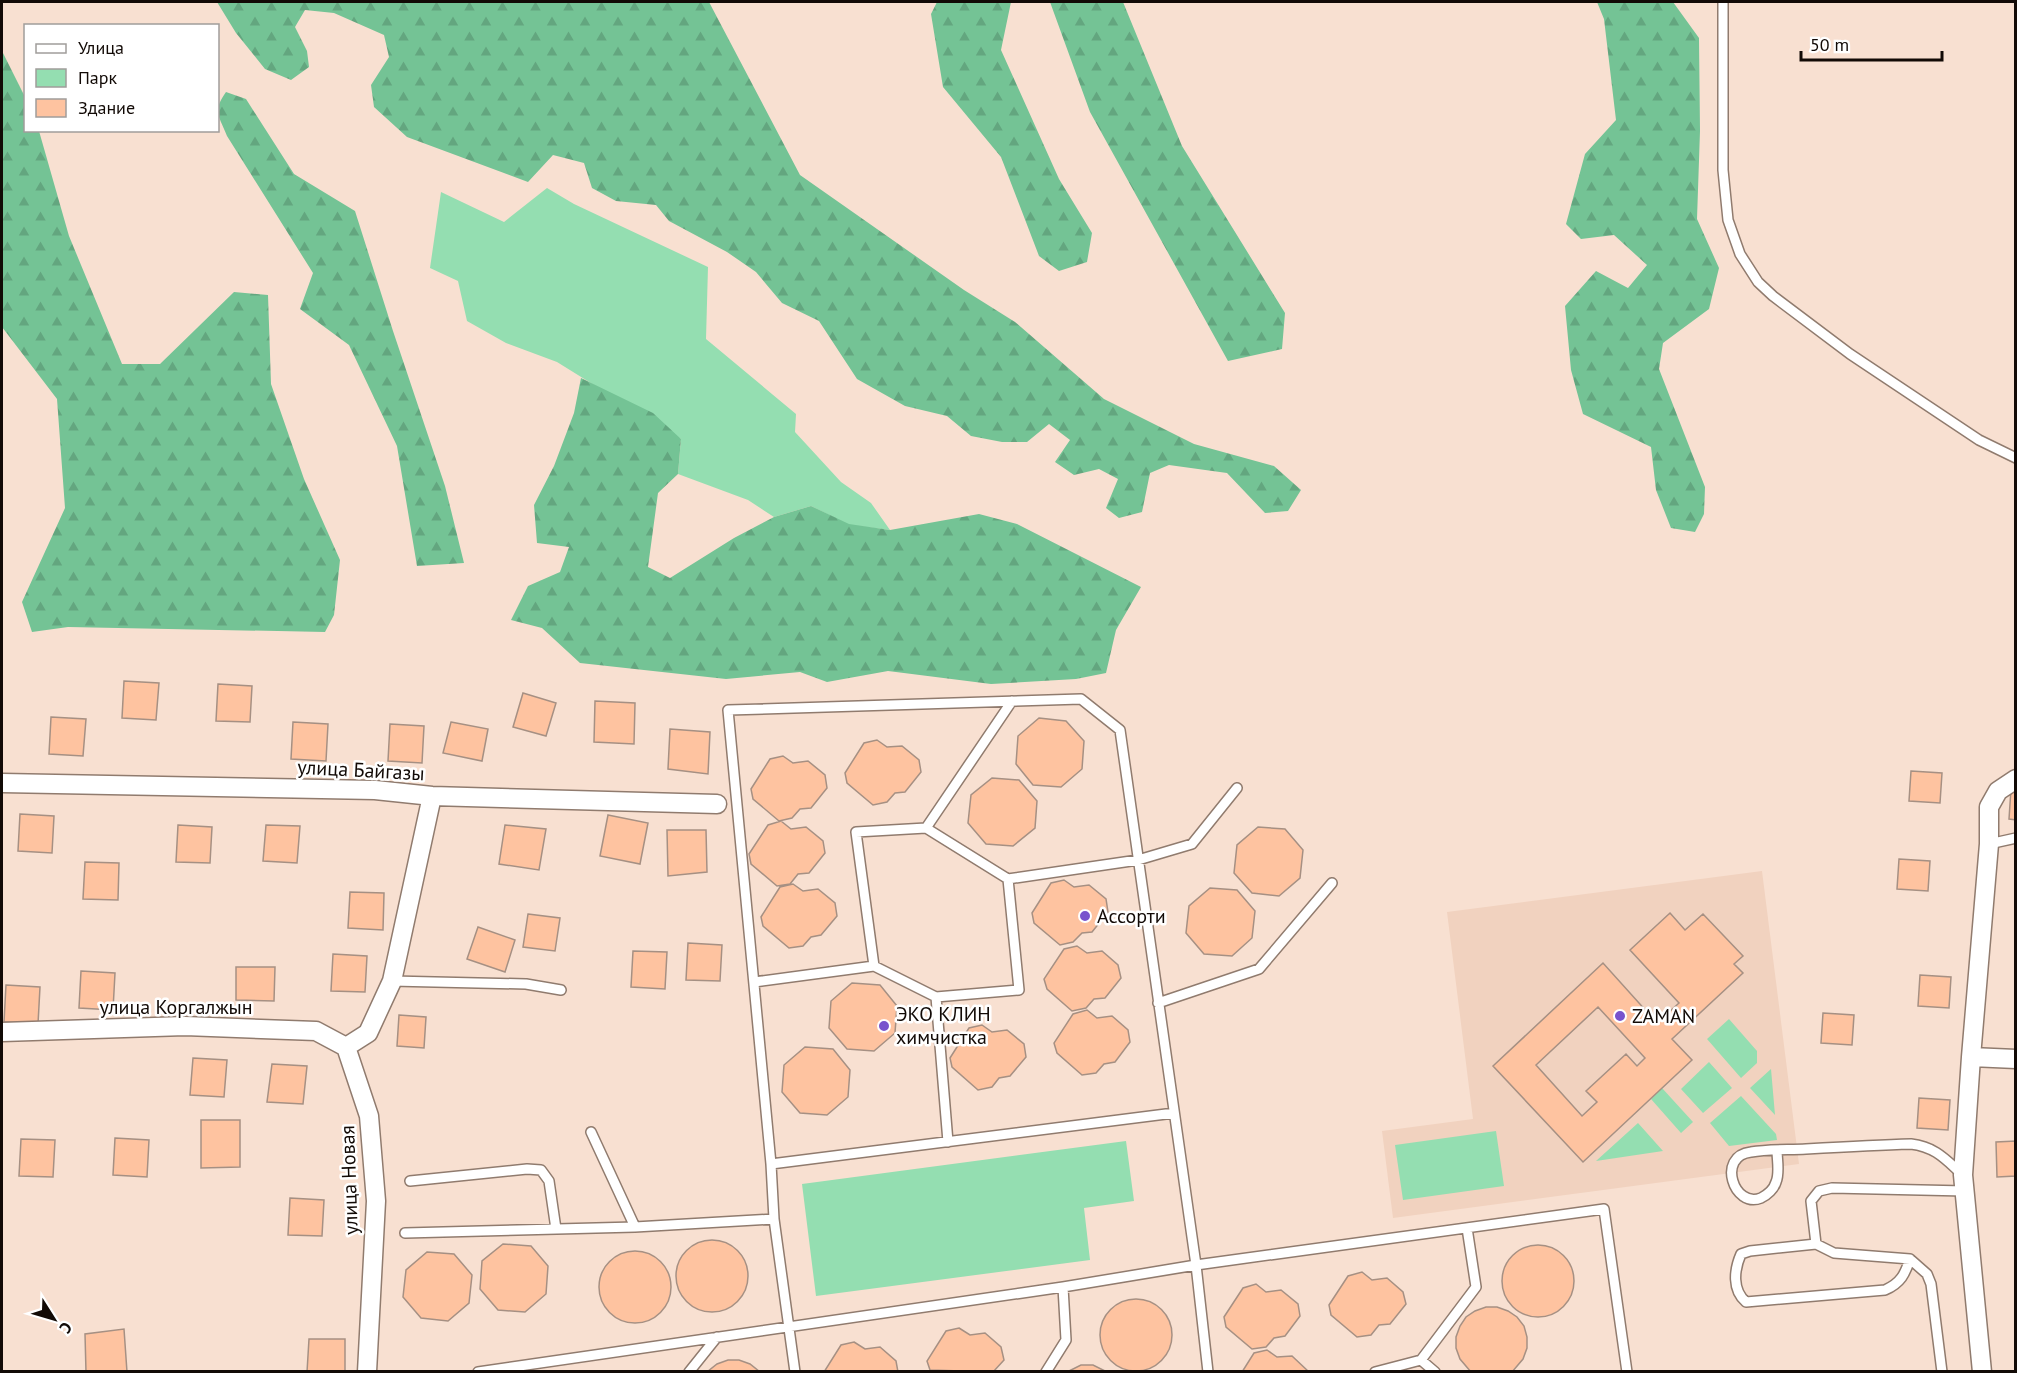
<svg xmlns="http://www.w3.org/2000/svg" width="2017" height="1373" font-family="'PT Sans',sans-serif">
<defs>
<pattern id="forest-firs" width="22" height="20" patternUnits="userSpaceOnUse" patternTransform="scale(1.5)"><rect width="22" height="20" fill="#74c395"/><path d="M5 1l3.5 6h-7zM16 11l3.5 6h-7z" fill="#63a67f"/></pattern>
</defs>
<rect width="100%" height="100%" fill="#f8e0d1"/>
<path fill="#f1d2bf" d="M1762,871L1799,1164L1393,1218L1382,1131L1473,1119L1447,912Z"/>
<path fill="#94deb1" d="M547,188L574,204L708,267L706,339L796,414L795,432L841,482L871,503L890,530L849,525L811,506L774,517L748,500L678,474L681,439L557,362L506,343L467,321L458,281L430,268L441,192L504,222Z
M1729,1019L1757,1051V1063L1741,1078L1707,1039Z
M1709,1062L1732,1088L1703,1113L1681,1089Z
M1771,1069L1775,1115L1750,1088Z
M1662,1088L1693,1122L1681,1133L1651,1099Z
M1741,1096L1776,1134L1777,1140L1729,1146L1710,1123Z
M1638,1123L1663,1151L1596,1161Z
M1496,1131L1504,1186L1403,1200L1395,1145Z
M1126,1141L1134,1201L1084,1208L1090,1260L816,1296L802,1184Z"/>
<path fill="url(#forest-firs)" d="M217,2H709L800,175L964,290L1015,322L1104,399L1194,444L1274,466L1301,490L1288,511L1265,513L1227,473L1169,465L1150,473L1142,512L1119,518L1106,508L1118,479L1099,469L1074,475L1055,462L1070,440L1049,424L1027,442H1002L971,436L947,416L905,406L857,379L819,321L782,303L756,272L727,252L669,221L656,205L616,201L592,188L584,163L553,155L528,182L407,137L374,107L371,85L389,57L384,35L334,13L305,10L295,27L307,51L309,67L291,80L265,69L236,33Z
M937,2H1011L1001,50L1059,179L1092,233L1087,262L1059,271L1039,256L1001,157L943,87L931,14Z
M1050,2H1123L1182,146L1285,313L1282,349L1228,361L1090,112Z
M1597,2H1673L1699,38L1700,131L1697,219L1719,268L1709,309L1663,343L1659,369L1705,487L1704,514L1695,532L1671,528L1656,490L1651,447L1583,414L1571,370L1565,306L1596,271L1628,288L1647,265L1614,235L1581,239L1566,224L1585,154L1616,120L1604,19Z
M2,51L25,97L26,130L39,131L69,236L122,364H160L234,292L268,295L271,384L304,479L340,560L334,615L325,632L68,627L32,632L22,602L65,508L57,399L2,327Z
M226,92L246,99L294,174L355,211L393,331L445,486L464,563L417,566L397,446L349,345L300,309L313,273L227,136C219,115 212,112 226,92Z
M581,378L653,413L681,439L678,474L658,493L648,567L670,578L734,538L774,517L811,506L849,524L890,530L979,514L1017,524L1141,587L1116,630L1106,673L1076,679L991,684L888,671L827,682L800,672L726,679L580,663L542,628L511,620L528,586L560,572L569,547L537,543L534,505L554,466L574,413Z"/>
<path fill="#fec3a0" stroke="#a69083" stroke-width="1.5" fill-rule="evenodd" d="M124,681L159,683L156,720L122,718Z
M218,684L252,686L250,722L216,721Z
M523,693L556,703L546,736L513,727Z
M595,701L635,703L634,744L594,742Z
M51,717L86,719L83,756L49,754Z
M1039,718L1066,721L1084,741L1082,769L1061,787L1033,785L1016,764L1018,736Z
M293,722L328,724L326,761L291,759Z
M451,722L488,729L482,761L443,753Z
M390,724L424,726L422,763L388,761Z
M670,729L710,732L708,774L668,769Z
M877,740L887,747L902,746L919,760L921,772L905,792L895,793L887,802L873,805L847,783L845,773L864,743Z
M783,756L793,763L808,761L825,775L827,788L811,808L800,809L792,818L779,821L753,799L751,789L770,759Z
M1911,771L1942,773L1940,803L1909,801Z
M992,778L1019,780L1037,801L1035,828L1013,846L986,844L968,823L971,795Z
M2011,789H2016V820L2009,819Z
M20,814L54,816L52,853L18,851Z
M608,815L648,823L640,864L600,856Z
M781,821L791,829L806,827L823,841L825,853L809,873L798,874L790,884L777,886L751,864L749,854L768,825Z
M178,825L212,827L210,863L176,862Z
M266,825L300,826L297,863L263,861Z
M505,825L546,829L539,870L499,864Z
M1258,827L1285,829L1303,850L1300,878L1279,896L1252,893L1234,873L1237,845Z
M667,830H706L707,872L668,876Z
M1899,859L1930,861L1928,891L1897,889Z
M85,862L119,863L118,900L83,899Z
M1064,880L1074,887L1089,885L1106,899L1108,912L1092,932L1082,933L1073,942L1060,945L1034,923L1032,913L1051,883Z
M793,884L803,891L818,889L835,903L837,916L821,935L811,937L803,946L789,948L763,926L761,917L780,887Z
M1210,888L1237,890L1255,911L1252,938L1232,956L1204,954L1186,933L1189,906Z
M350,892L384,893L383,930L348,928Z
M1670,913L1685,930L1703,914L1743,956L1734,964L1743,973L1672,1039L1692,1060L1583,1162L1493,1066L1603,963L1657,1023L1679,1003L1630,950ZM1598,1007L1645,1058L1637,1066L1626,1054L1586,1091L1597,1102L1582,1116L1536,1065Z
M528,914L560,918L555,951L523,947Z
M478,927L515,940L505,972L467,959Z
M688,943L722,945L720,981L686,980Z
M1077,946L1087,953L1102,951L1118,965L1121,978L1105,998L1094,999L1086,1008L1072,1011L1047,989L1044,979L1064,949Z
M633,951L667,952L665,989L631,987Z
M333,954L367,956L365,992L331,991Z
M236,967H275L274,1001L236,1000Z
M81,971L115,973L113,1010L79,1008Z
M1920,975L1951,977L1949,1008L1918,1006Z
M852,983L880,985L897,1006L895,1033L874,1051L847,1049L829,1028L831,1001Z
M6,985L40,987L38,1024L4,1022Z
M1087,1010L1097,1018L1112,1016L1128,1030L1130,1042L1115,1062L1104,1064L1096,1073L1082,1075L1057,1053L1054,1043L1073,1014Z
M1823,1013L1854,1015L1852,1045L1821,1043Z
M399,1015L426,1017L424,1048L397,1046Z
M982,1025L992,1032L1007,1030L1024,1044L1026,1057L1010,1076L999,1078L992,1087L978,1090L952,1067L950,1058L969,1028Z
M805,1047L833,1049L850,1070L848,1097L827,1115L800,1113L782,1092L784,1065Z
M193,1058L227,1060L224,1097L190,1095Z
M272,1064L307,1066L303,1104L267,1102Z
M1919,1098L1950,1100L1948,1130L1917,1128Z
M201,1120H240V1167L201,1168Z
M115,1138L149,1140L147,1177L113,1175Z
M21,1139L55,1140L53,1177L19,1176Z
M2016,1141V1176L1997,1177L1996,1142Z
M290,1198L324,1200L322,1236L288,1235Z
M676 1276a36 36 0 1 1 72 0a36 36 0 1 1-72 0Z
M503,1244L531,1246L548,1266L546,1294L525,1312L498,1310L480,1289L482,1261Z
M1502 1281a36 36 0 1 1 72 0a36 36 0 1 1-72 0Z
M599 1287a36 36 0 1 1 72 0a36 36 0 1 1-72 0Z
M427,1252L454,1254L472,1275L469,1303L448,1321L421,1318L403,1297L406,1270Z
M1362,1272L1372,1280L1387,1278L1403,1292L1406,1304L1390,1324L1379,1325L1371,1335L1357,1337L1331,1315L1329,1305L1348,1276Z
M1256,1284L1266,1292L1281,1290L1298,1304L1300,1316L1285,1336L1274,1338L1266,1347L1252,1349L1226,1327L1224,1317L1243,1288Z
M1100 1335a36 36 0 1 1 72 0a36 36 0 1 1-72 0Z
M1486,1307H1497L1508,1311L1517,1317L1524,1326L1527,1337V1348L1523,1359L1512,1372H1471L1460,1359L1456,1348V1337L1460,1326L1466,1317L1475,1311Z
M959,1328L970,1335L985,1333L1001,1347L1004,1360L993,1372L930,1370L927,1361L946,1331Z
M124,1329L127,1372H86L85,1334Z
M309,1339H345V1372H307Z
M854,1342L865,1349L880,1347L896,1361L898,1372H824L841,1345Z
M1267,1350L1277,1357L1292,1356L1309,1372H1242L1254,1353Z
M728,1360H739L750,1364L760,1372H707L717,1364Z
M1081,1365H1093L1107,1372H1067Z"/>
<g fill="none" stroke-linecap="round" stroke-linejoin="round">
<g stroke="#907b6e" stroke-width="12">
<path id="lane" d="M1723,2V170L1728,220L1740,254L1758,282L1773,296L1850,354L1979,440L2016,458
M926,828L1012,701
M1989,844L2016,838
M1008,879L926,828L856,832L874,966L936,997L1019,990L1008,879L1138,860L1192,844L1237,788
M392,981L526,984L561,990
M754,982L874,966
M936,997L948,1142
M1158,1003L1259,969L1332,883
M591,1132L635,1227
M1777,1150C1777,1160 1780,1173 1776,1182C1774,1189 1767,1195 1761,1198C1734,1209 1716,1156 1751,1152C1769,1149 1788,1150 1806,1149C1841,1147 1876,1145 1911,1144C1936,1147 1946,1160 1963,1175
M771,1164L1174,1113
M410,1181L527,1169L541,1170L549,1181L556,1229
M405,1233L635,1227L774,1219
M1816,1244L1750,1251L1741,1254C1734,1270 1732,1290 1746,1302L1885,1290C1901,1283 1905,1274 1910,1259
M1421,1360L1476,1287L1467,1228
M478,1372L1063,1287L1196,1265L1208,1372
M689,1372L717,1337
M795,1372L774,1219L771,1164L728,710L1081,699L1120,730L1196,1265L1604,1209L1627,1372
M1046,1372L1066,1340L1063,1287
M1375,1372L1421,1360L1435,1372
M1942,1372L1931,1284L1927,1274L1910,1259L1834,1253L1816,1244L1811,1201L1819,1191L1832,1188L1965,1191"/>
</g>
<g stroke="#907b6e" stroke-width="21">
<path id="street" d="M2,783L375,790L432,796L717,804
M2,1032L185,1026L316,1031L346,1047
M1971,1057L2016,1059
M367,1372L376,1201L369,1116L346,1047L368,1033L392,981L432,796
M1982,1372L1963,1175L1971,1057L1989,844V807L1998,791L2016,779"/>
</g>
<use href="#lane" stroke="#fff" stroke-width="9"/>
<use href="#street" stroke="#fff" stroke-width="18"/>
</g>
<g fill="#7853cd" stroke="#fff" stroke-width="2">
<circle cx="1085" cy="916" r="6"/>
<circle cx="1620" cy="1016" r="6"/>
<circle cx="884" cy="1026" r="6"/>
</g>
<g text-anchor="middle" stroke-width="5" stroke-linejoin="round" paint-order="stroke">
<g font-size="20" fill="#120a06" stroke="#fff">
<text transform="translate(361 770) rotate(3)" y="7">улица Байгазы</text>
<text x="176" y="1014">улица Коргалжын</text>
<text transform="translate(349 1180) rotate(-92)" y="7">улица Новая</text>
</g>
<g font-size="20" fill="#120a06" stroke="#fff" text-anchor="start">
<text x="1097" y="923">Ассорти</text>
<text x="896" y="1021">ЭКО КЛИН<tspan x="896" dy="23">химчистка</tspan></text>
<text x="1632" y="1023">ZAMAN</text>
</g>
</g>
<rect width="2017" height="1373" fill="none" stroke="#120a06" stroke-width="6"/>
<rect x="24" y="24" width="195" height="108" fill="#ffffff" stroke="#a09d9b" stroke-width="1.5"/>
<rect x="36" y="44" width="30" height="9" fill="#ffffff" stroke="#a09d9b" stroke-width="1.5"/>
<text x="78" y="54" font-size="18" fill="#120a06">Улица</text>
<rect x="36" y="69" width="30" height="18" fill="#94deb1" stroke="#a09d9b" stroke-width="1.5"/>
<text x="78" y="84" font-size="18" fill="#120a06">Парк</text>
<rect x="36" y="99" width="30" height="18" fill="#fec3a0" stroke="#a09d9b" stroke-width="1.5"/>
<text x="78" y="114" font-size="18" fill="#120a06">Здание</text>
<g transform="translate(54 1319) rotate(127)" stroke="#ffffff" stroke-width="4.5" paint-order="stroke">
<path d="M0-4.5L10 22L0 15L-10 22Z" fill="#120a06"/>
<text y="-9" font-size="16" font-weight="bold" text-anchor="middle" fill="#120a06">С</text>
</g>
<path d="M1801 51v9h141v-9" fill="none" stroke="#120a06" stroke-width="3"/>
<text x="1810" y="51" font-size="18" fill="#120a06" stroke="#ffffff" stroke-width="4.5" paint-order="stroke">50 m</text>
</svg>
